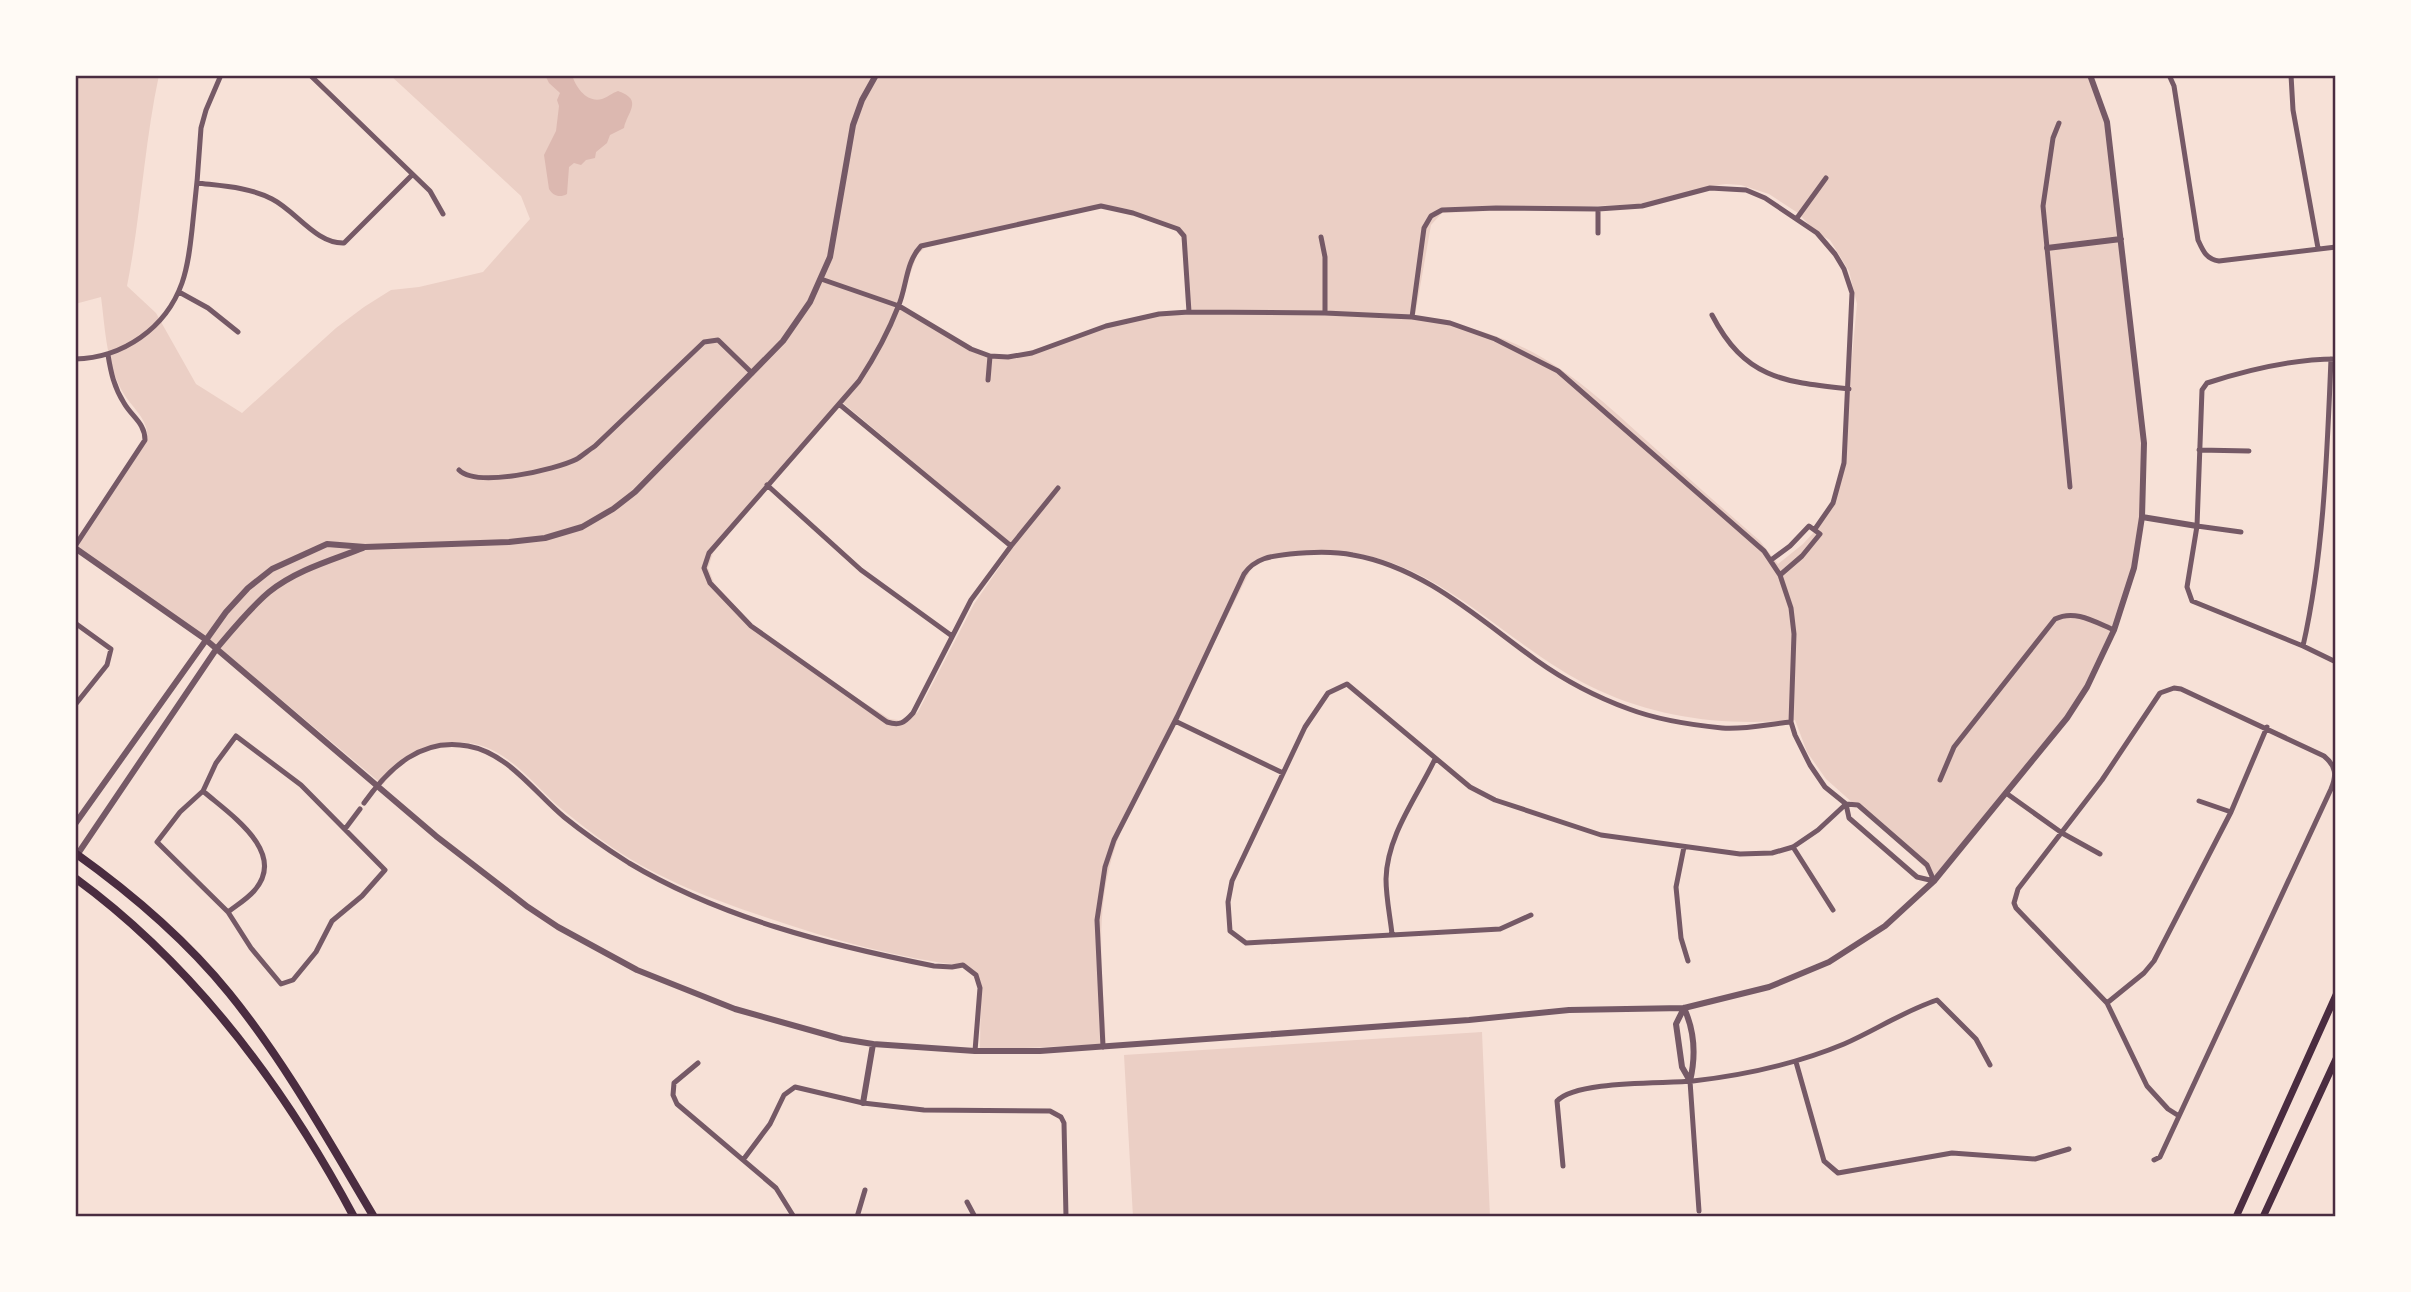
<svg xmlns="http://www.w3.org/2000/svg" width="2411" height="1292" font-family="'Exo 2',sans-serif">
<rect width="100%" height="100%" fill="#f7e1d7"/>
<path fill="#ebcfc5" fill-rule="evenodd" d="M75,75H159C144,145 141,216 127,286L156,313L196,384L242,413L336,328L364,307L391,290L419,287L483,272L530,219L521,196L390,75H2090L2105,115L2142,423L2143,516L2126,598L2075,705L1937,878L1826,779L1807,752L1795,720C1727,726 1661,719 1598,690C1496,643 1426,537 1302,553C1283,556 1267,555 1252,567L1127,817C1091,896 1102,960 1106,1044L1024,1048H980L981,985L965,966C897,958 833,940 768,918C714,900 661,880 613,848C594,835 576,821 558,806C534,784 511,754 479,745C442,735 402,753 383,785L216,645L75,546L146,443C153,420 129,407 120,387C106,360 105,327 101,297L75,304ZM1726,184L1741,185L1769,194L1798,213L1817,233L1830,240L1849,271L1857,304L1840,483L1825,517L1814,532L1803,544L1778,564L1760,541C1722,508 1685,475 1647,441C1607,405 1568,368 1518,345C1485,330 1451,323 1415,316L1431,225L1442,213L1640,204L1711,186ZM1104,205L1132,210L1181,233L1189,312L1132,319L1010,357L982,353L899,306L917,255L928,245ZM843,403L1014,546L974,604L918,712L906,721L890,719L847,692L752,624L714,583L708,568L713,553L769,484Z
M1482,1032L1490,1217H1133L1124,1055Z"/>
<path fill="#dcb8b0" d="M545,75H572C576,88 587,103 602,99C608,97 612,93 618,91C644,100 627,112 624,128L610,135L607,143L596,152L595,158L586,160L581,165L574,163L569,167L567,194C560,198 553,196 549,189L544,155L556,131L559,106L557,100L560,93L549,83Z"/>
<g fill="none" stroke-linecap="round" stroke-linejoin="round">
<path stroke="#755966" stroke-width="5" d="M310,75L430,191L443,214
M2169,75L2174,86L2198,240C2203,251 2206,259 2219,261L2336,247
M2291,75L2293,110L2318,248
M2059,123L2053,138L2043,206L2070,487
M197,183C222,186 249,187 272,199C296,211 316,244 344,243L412,175
M1797,218L1826,178
M1598,233V209
M1321,237L1325,257V313
M821,279L899,306L971,349L990,356L1008,357L1032,353L1106,326L1159,314L1189,312L1325,313L1412,317L1450,323L1495,339L1558,371L1764,551L1780,575L1791,608L1794,634L1791,722L1795,735L1810,765L1825,787L1846,804L1858,805L1927,865L1934,881L1917,877L1849,818L1846,804
M179,292L208,308L238,332
M1712,315C1745,379 1784,382 1849,389
M1412,317L1424,228L1431,216L1442,210L1496,208L1598,209L1642,206L1710,188L1746,190L1765,198L1817,233L1835,254L1844,269L1852,293L1844,463L1833,503L1815,529
M75,359C123,358 166,328 182,283C188,266 190,248 192,230C196,196 199,162 201,128L206,110L221,75
M2336,359C2293,359 2247,370 2207,383L2202,390L2197,526L2187,587L2192,601L2303,646L2336,662
M988,380L990,356
M839,404L1011,546
M2199,450L2249,451
M459,470C477,488 555,470 577,459C583,455 589,450 595,446L704,342L718,340L752,373
M767,485L861,570L952,636
M1058,488L1011,546L971,600L913,713C904,723 900,726 887,722L751,626L710,583L704,568L709,553L859,381C874,358 888,333 898,307C907,287 905,263 921,246L1101,206L1133,213L1178,229L1184,236L1189,312
M2197,526L2241,532
M75,546L145,440C145,423 132,417 124,403C114,387 111,373 108,355
M1771,560L1790,546L1809,526L1820,534L1802,556L1780,575
M75,623L111,649L107,665L75,705
M2303,646C2324,553 2327,454 2331,359
M1175,721L1283,773
M236,736L301,785L385,870L362,896L332,921L316,952L293,980L281,984L251,948L228,912L157,842L180,812L203,791L216,763Z
M1940,780L1954,747L2055,619C2075,609 2095,622 2114,630
M203,791C228,813 289,852 254,891C247,899 237,905 228,912
M2006,793L2062,833L2100,854
M2199,801L2231,812
M364,803C389,768 421,737 468,746C508,753 535,793 564,817C585,834 607,849 629,863C721,918 829,945 934,966L952,967L963,965L976,975L980,988L975,1051
M345,829L360,809
M1684,847L1676,887L1681,938L1688,961
M1793,847L1833,910
M1531,915L1500,929L1246,943L1230,931L1228,902L1232,881L1305,727L1328,693L1347,684L1470,787L1495,800L1601,835L1740,854L1772,853L1793,847L1818,830L1846,804
M1392,934C1390,916 1386,897 1386,879C1387,835 1417,797 1435,759
M2107,1003L2144,973L2154,961L2231,812L2267,727
M1103,1047L1097,920L1105,867L1114,840L1177,717L1244,574C1255,558 1271,556 1290,554C1311,552 1333,551 1353,555C1424,567 1480,620 1536,660C1564,680 1596,697 1629,709C1658,720 1692,725 1722,728C1744,730 1769,724 1791,722
M1796,1062L1824,1161L1838,1173L1952,1153L2035,1159L2069,1149
M698,1063L674,1083L673,1095L677,1104L776,1188L794,1217
M1690,1081L1699,1211
M743,1160L770,1124L784,1095L795,1087L863,1103L924,1110L1050,1111L1061,1117L1064,1123L1066,1217
M2154,1160L2160,1157L2331,789C2337,775 2336,766 2324,756L2181,689L2174,688L2160,693L2102,780L2018,889L2014,903L2016,908L2107,1003L2147,1086L2168,1109L2179,1116
M1563,1166L1557,1101C1576,1080 1663,1084 1693,1081C1745,1075 1796,1064 1844,1044C1876,1030 1904,1011 1937,1000L1976,1039L1990,1065
M967,1202L975,1217
M857,1217L865,1190"/>
<path stroke="#755966" stroke-width="6" d="M2047,248L2121,239
M2142,517L2197,526
M75,548L205,639L436,836L528,907L558,927L637,970L735,1009L842,1039L873,1044L975,1051H1040L1469,1020L1569,1010L1684,1008L1769,987L1829,962L1885,926L1934,881L2067,718L2087,687L2114,630L2134,568L2142,517L2144,443L2107,122L2090,75
M75,824L226,612L248,588L272,569L327,544L365,547L509,542L545,538L582,527L613,509L635,492L783,341L810,302L830,257L853,125L862,100L876,75
M75,858L217,648C233,629 250,608 269,592C296,570 332,560 363,548
M1684,1008C1695,1032 1696,1056 1690,1081L1682,1067L1676,1024Z
M863,1103L873,1044"/>
<path stroke="#4a2c40" stroke-width="7" d="M2236,1217L2336,995
M2263,1217L2336,1059"/>
<path stroke="#4a2c40" stroke-width="8" d="M75,853C131,893 186,940 229,993C285,1062 328,1140 374,1217
M75,878C194,965 285,1088 354,1217"/>
</g>
<rect width="2411" height="1292" fill="none" stroke="#fffaf5" stroke-width="154"/>
<rect x="77" y="77" width="2257" height="1138" fill="none" stroke="#4a2c40" stroke-width="2.5"/>
</svg>
